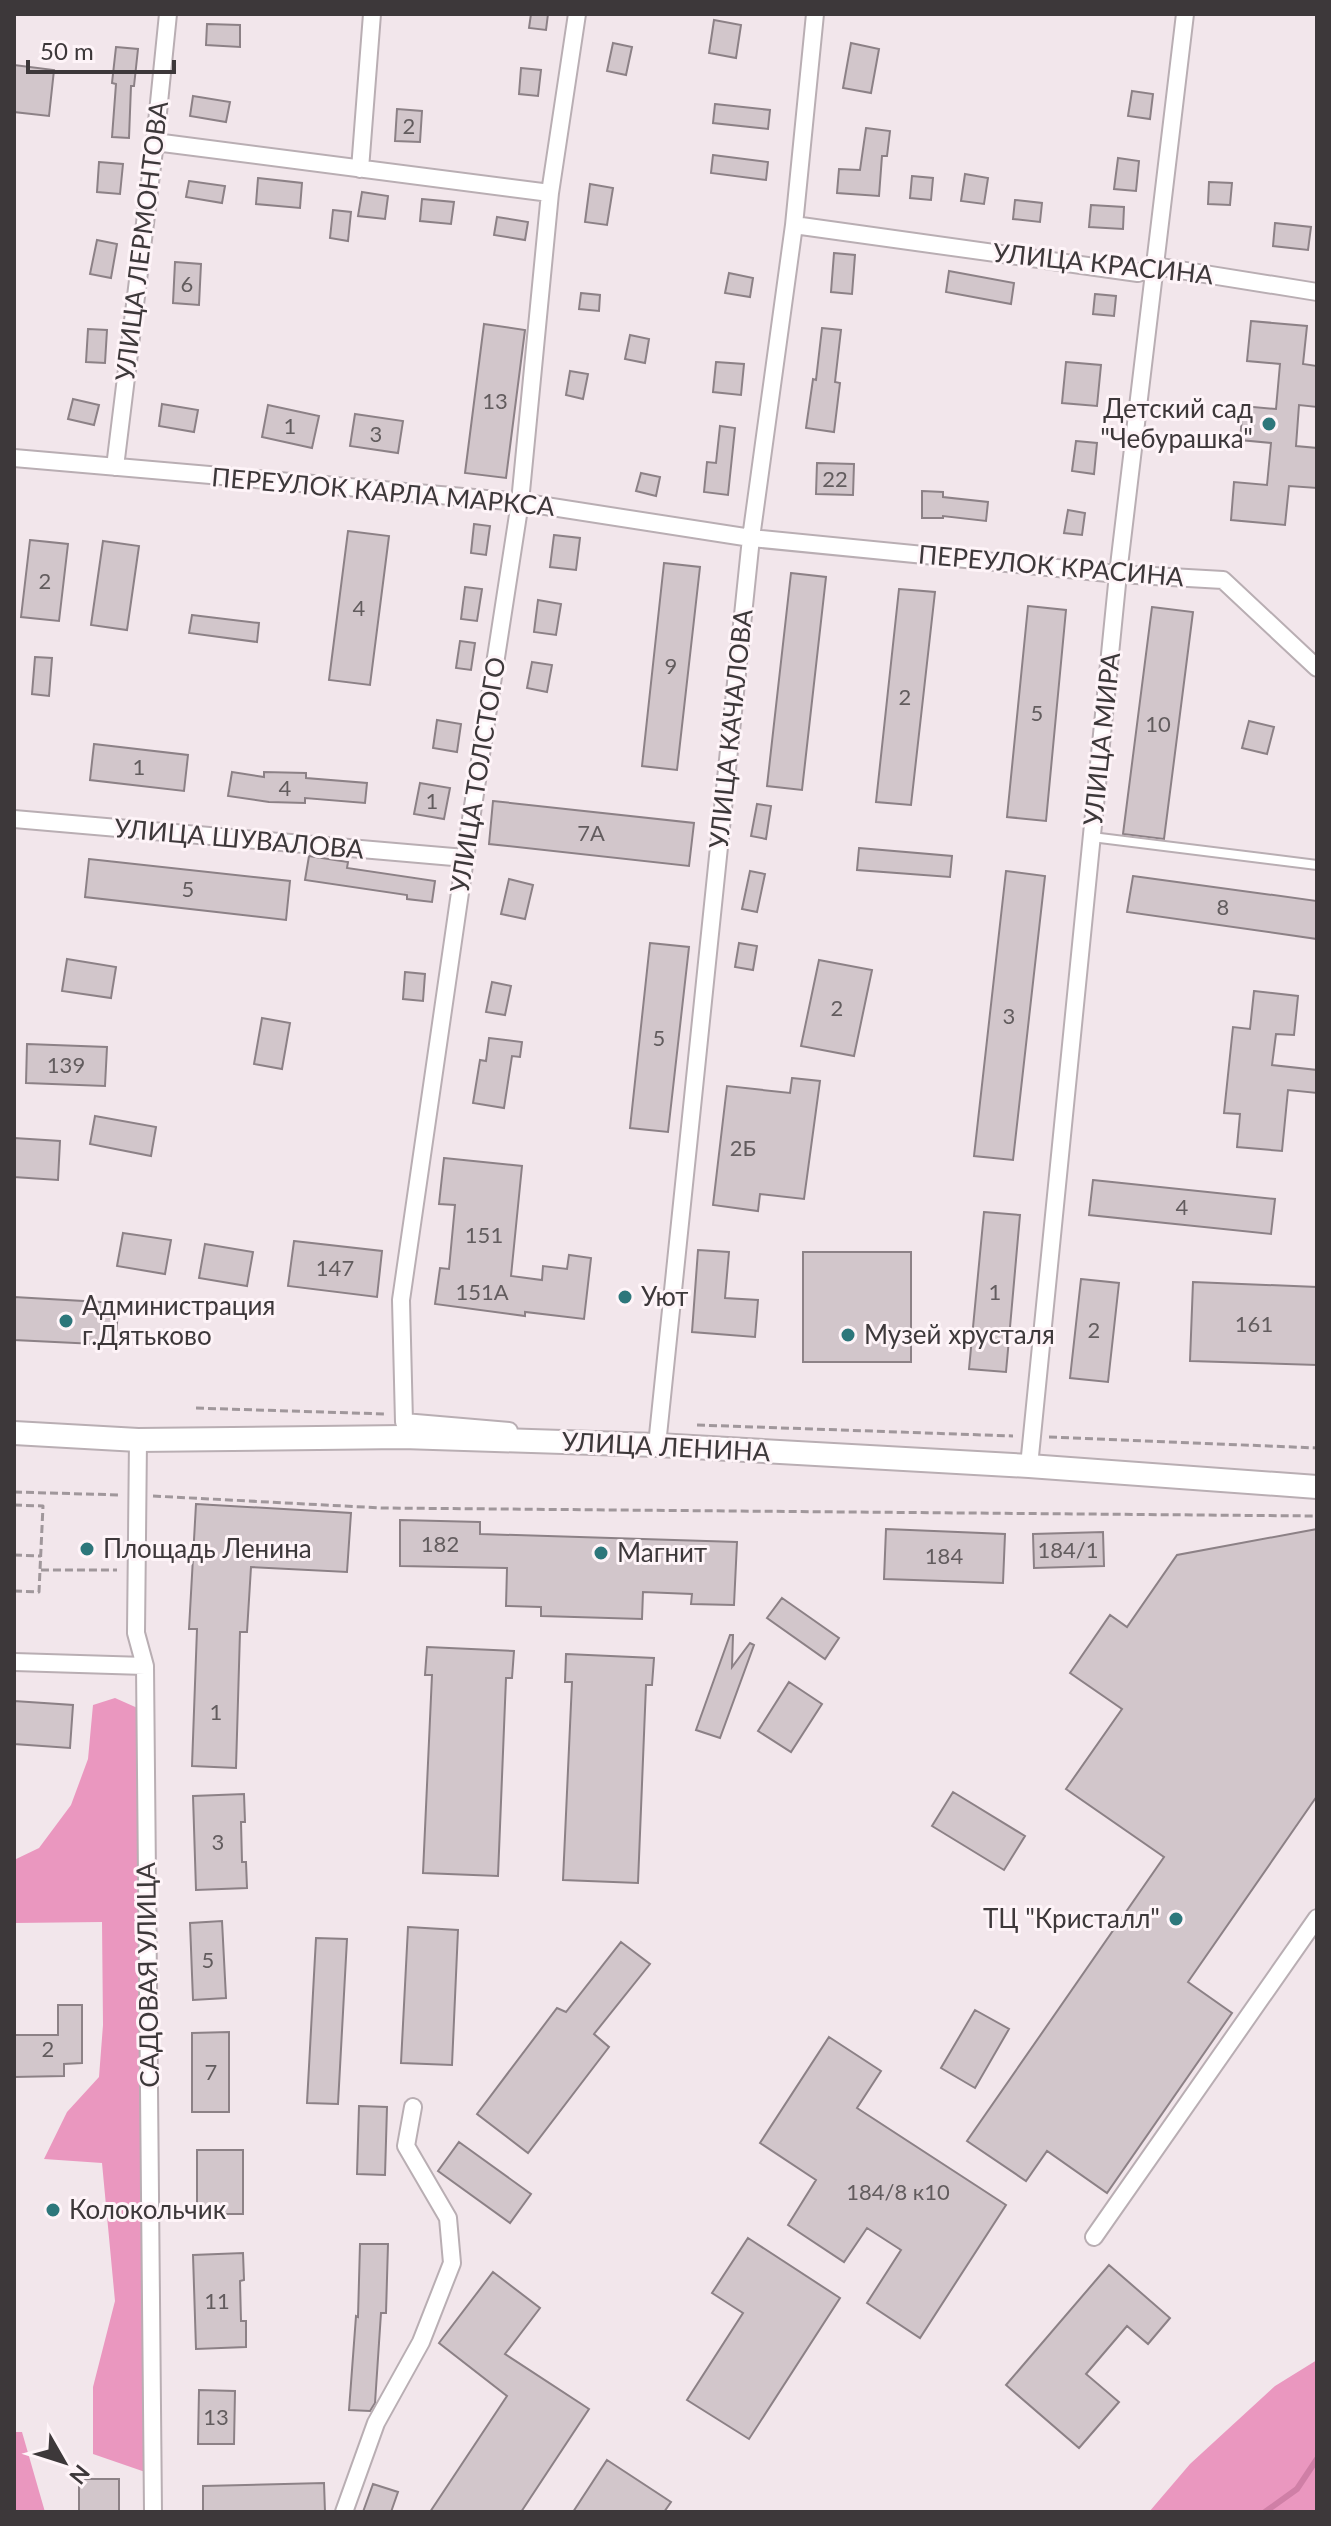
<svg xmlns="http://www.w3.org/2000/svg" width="1331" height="2526" font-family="Lato,sans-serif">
<rect width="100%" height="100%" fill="#f2e6eb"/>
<path fill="#ea97bf" d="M115,1698L142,1710L151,2474L93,2454V2387L115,2301L102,2163L44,2159L67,2112L99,2077L103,2025L102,1922L14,1923V1860L39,1848L71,1805L88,1759L93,1705Z
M1317,2360V2512H1149L1190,2464L1275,2386Z
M14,2432H22L45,2512H14Z"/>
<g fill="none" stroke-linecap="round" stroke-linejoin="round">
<path stroke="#cf7fa6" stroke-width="6" d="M1265,2512L1297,2489L1317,2459"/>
</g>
<path fill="#d2c6cb" stroke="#8c8186" stroke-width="2" d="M531,14H548L546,30L529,28Z
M714,20L741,25L736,58L709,53Z
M207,24L240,25V47L206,45Z
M613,43L632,47L626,75L607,71Z
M851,43L879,49L871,93L843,88Z
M116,47L138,49L134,86H131L129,138L112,137L116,84L112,83Z
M14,65L54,70L49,116L14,112Z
M521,68L541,70L538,96L519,94Z
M1132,91L1153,94L1150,119L1128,116Z
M193,96L230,102L226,122L190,116Z
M715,104L770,110L768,129L713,123Z
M397,109L422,111L420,142L395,141Z
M866,128L890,131L887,156H882L879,196L837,193L839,169L860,170Z
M713,155L768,162L766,180L711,173Z
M1118,158L1139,161L1136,191L1114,189Z
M99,162L123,164L120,194L97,192Z
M965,174L988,178L984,204L961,201Z
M912,176L933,178L931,200L910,198Z
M258,178L302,183L300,208L256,204Z
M189,181L225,186L222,203L186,197Z
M1209,182L1232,183L1230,205L1208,204Z
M590,184L613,188L607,225L585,222Z
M362,192L388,196L385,219L358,216Z
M422,199L454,202L451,224L420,221Z
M1015,200L1042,203L1040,222L1013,219Z
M1091,205L1124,207L1123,229L1089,227Z
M333,210L351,212L348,241L330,238Z
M497,217L528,222L525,240L494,235Z
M1275,223L1311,227L1308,250L1273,246Z
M97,240L117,244L111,278L90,274Z
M834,253L855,255L852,294L831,292Z
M175,262L201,264L199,305L173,303Z
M949,271L1014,283L1011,304L946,292Z
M729,273L753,278L750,297L725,293Z
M581,293L600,295L599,311L579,309Z
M1095,294L1116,296L1114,316L1093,314Z
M1251,321L1307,326L1303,364L1317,366V407L1299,405L1296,446L1317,448V488L1289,486L1285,525L1231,520L1234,482L1267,485L1271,443L1240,440L1243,406L1276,409L1280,364L1247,361Z
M484,324L525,330L506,478L465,473Z
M822,328L841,330L835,382L840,383L834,432L806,428L813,379L816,380Z
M88,329L107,330L105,363L86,362Z
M630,335L649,339L645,363L625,359Z
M716,362L744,364L741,395L713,392Z
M1066,362L1101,365L1097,406L1062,403Z
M570,371L588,374L583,399L566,395Z
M73,399L99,405L94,425L68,419Z
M162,404L198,410L194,432L159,426Z
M268,405L319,416L312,448L262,437Z
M355,414L403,421L398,453L350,446Z
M720,426L735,428L728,495L704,492L707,462L716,463Z
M1076,441L1097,443L1094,474L1072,471Z
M817,463L854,464L853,495L816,494Z
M641,473L660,477L656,496L636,491Z
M922,491L943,492V497L988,502L986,521L943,516V518H922Z
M1068,510L1085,513L1082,535L1064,533Z
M474,524L490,526L486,555L471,553Z
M348,531L389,536L370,685L329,680Z
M554,535L580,538L576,570L550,567Z
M30,540L68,544L59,621L21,617Z
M103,541L139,546L127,630L91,625Z
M664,563L700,567L677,770L642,766Z
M791,573L826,577L802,790L767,786Z
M465,587L482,589L477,621L461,619Z
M899,589L935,592L911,805L876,802Z
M538,600L561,604L556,635L534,632Z
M1028,606L1066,610L1046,821L1007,817Z
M1152,607L1193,612L1164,839L1123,834Z
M192,615L259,623L257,642L189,633Z
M460,641L475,643L471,670L456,668Z
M35,657L52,658L49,696L32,694Z
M532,662L552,665L547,692L527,688Z
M437,720L461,724L457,752L433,748Z
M1249,721L1274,727L1267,754L1242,748Z
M94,744L188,755L184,791L90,780Z
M232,772L264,777V772L306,773V778L367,783L365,803L305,798V803L269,802L228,796Z
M420,783L450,788L444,819L414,814Z
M493,801L694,823L689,866L489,844Z
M757,804L771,806L766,839L751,836Z
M859,848L952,856L950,877L857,870Z
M309,856L348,862L347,868L435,881L432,902L407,899V895L305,880Z
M89,859L290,881L286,920L85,897Z
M750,871L765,874L757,912L742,909Z
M1006,871L1045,876L1013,1160L974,1156Z
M1133,876L1317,901V939L1127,912Z
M509,879L533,885L525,919L501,914Z
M650,943L689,947L668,1132L630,1128Z
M739,943L757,946L753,970L735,967Z
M67,959L116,967L111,998L62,991Z
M819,960L872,970L854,1056L801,1046Z
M405,972L425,974L423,1001L403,999Z
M492,982L511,986L505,1015L486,1012Z
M1254,991L1298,996L1294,1035L1276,1034L1272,1065L1317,1070V1093L1288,1090L1282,1151L1237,1147L1240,1114L1224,1113L1233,1027L1250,1029Z
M262,1018L290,1023L282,1069L254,1064Z
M489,1038L522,1042L520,1057L512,1056L504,1108L473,1103L480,1060L486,1061Z
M27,1044L107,1047L105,1086L26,1083Z
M792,1078L820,1081L804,1199L760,1194L758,1211L713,1205L727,1086L790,1093Z
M95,1116L156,1127L151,1156L90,1144Z
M14,1138L60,1141L58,1180L14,1177Z
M444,1158L522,1166L511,1276L542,1280L543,1266L567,1269L569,1255L591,1258L584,1319L525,1312V1316L435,1304L440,1268L449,1269L455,1205L439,1204Z
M1093,1180L1275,1199L1271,1234L1089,1215Z
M984,1212L1020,1215L1006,1372L969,1369Z
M123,1233L171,1240L165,1274L117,1266Z
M294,1241L382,1251L377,1297L288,1286Z
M205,1244L253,1252L247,1286L199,1278Z
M698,1250L729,1252L725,1298L758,1300L755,1337L692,1332Z
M803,1252H911V1362H803Z
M1081,1279L1119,1283L1108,1382L1070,1378Z
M1193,1282L1317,1287V1365L1190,1361Z
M14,1297L118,1303L116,1345L14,1340Z
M196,1504L351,1513L347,1572L251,1567L247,1632H240L236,1768L192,1766L197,1629H189Z
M400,1520L480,1522V1534L737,1542L734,1605L691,1604L692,1594L643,1592L642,1619L541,1616V1607L506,1606L507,1568L400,1566Z
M886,1529L1005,1534L1003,1583L884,1579Z
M1317,1529V1796L1188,1982L1232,2013L1107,2193L1047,2151L1026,2181L967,2141L1164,1857L1066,1789L1122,1709L1070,1673L1110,1615L1127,1627L1177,1555Z
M1103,1532L1104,1566L1034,1568L1033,1534Z
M782,1598L839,1638L825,1659L767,1618Z
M730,1635H733L732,1667L750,1643L754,1645L720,1738L696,1730Z
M427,1647L514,1651L512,1678H506L498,1876L423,1873L432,1675H425Z
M566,1654L654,1658L652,1685H646L638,1883L563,1880L572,1682H565Z
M789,1682L822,1704L791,1752L758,1731Z
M14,1701L73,1705L70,1748L14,1744Z
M953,1792L1025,1836L1004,1870L932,1826Z
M244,1794L245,1822H241L242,1862H246L247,1888L196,1890L193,1796Z
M222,1921L226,1998L193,2000L190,1923Z
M408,1927L458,1930L452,2065L401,2063Z
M316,1938L347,1939L338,2104L307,2103Z
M621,1942L650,1964L594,2034L609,2047L528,2153L477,2114L557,2008L566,2012Z
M58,2005H82V2063L64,2064V2076L14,2077V2035H58Z
M975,2010L1009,2029L975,2088L941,2068Z
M229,2032V2112H192V2033Z
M829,2037L881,2071L857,2108L1006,2205L920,2338L867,2303L901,2250L867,2228L844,2262L788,2225L816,2180L760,2143Z
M359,2106L387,2107L385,2175L357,2174Z
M459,2142L531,2194L510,2223L438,2171Z
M197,2150H243V2214H197Z
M748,2238L840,2298L749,2439L687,2400L743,2313L712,2293Z
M360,2244H388L386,2313H381L375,2403L370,2411L349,2410L356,2316L358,2317Z
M243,2253L244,2280L240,2281L241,2321H246V2347L196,2349L193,2255Z
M1109,2265L1170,2318L1148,2344L1127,2326L1086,2374L1119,2402L1079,2448L1006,2385Z
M493,2272L540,2308L505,2354L589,2409L521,2512H430L507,2396L439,2343Z
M199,2390L235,2391L234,2444H198Z
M607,2460L671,2502L664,2512H573Z
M79,2479H119V2512H79Z
M324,2483L325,2512H203V2486Z
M373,2484L398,2492L391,2512H363Z"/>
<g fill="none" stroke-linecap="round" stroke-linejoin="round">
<g stroke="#b9aeb3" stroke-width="12">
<path id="lane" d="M1092,837L1317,865"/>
</g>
<g stroke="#b9aeb3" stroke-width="20">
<path id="street" d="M155,142L550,193
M360,169L372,14
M794,225L1138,273L1155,266L1317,292
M14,458L520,502L751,538L1118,574L1223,580L1317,668
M115,467L155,142L168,14
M14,819L465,858
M509,1431L404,1422L401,1300L465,858L520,502L550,193L577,14
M138,1440L136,1633L145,1666L153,2512
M657,1445L751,538L794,225L815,14
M1029,1466L1118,574L1185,14
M14,1662L145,1666
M1094,2237L1317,1918
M344,2512L376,2423L421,2342L452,2263L448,2218L406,2146L413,2107"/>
</g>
<g stroke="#b9aeb3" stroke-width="26">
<path id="secondary" d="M14,1433L138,1440L403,1437L657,1445L1029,1466L1317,1487"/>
</g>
<path stroke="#a0979b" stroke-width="3" stroke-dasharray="8 4" stroke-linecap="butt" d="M196,1408L386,1414
M697,1425L1013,1436
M1049,1437L1317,1448
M14,1492L122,1495
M153,1496L383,1508L1317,1516
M14,1505L43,1506L40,1570
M14,1555L41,1556
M14,1591L39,1592L40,1570H117"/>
<use href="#lane" stroke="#fff" stroke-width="8"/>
<use href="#street" stroke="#fff" stroke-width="16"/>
<use href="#secondary" stroke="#fff" stroke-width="22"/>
</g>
<g fill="#2d777b" stroke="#fef4f8" stroke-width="3">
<circle cx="1269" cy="424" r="8"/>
<circle cx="625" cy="1297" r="8"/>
<circle cx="66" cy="1321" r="8"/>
<circle cx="848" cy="1335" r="8"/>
<circle cx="87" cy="1549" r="8"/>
<circle cx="601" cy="1553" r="8"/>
<circle cx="1176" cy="1919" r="8"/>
<circle cx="53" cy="2210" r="8"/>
</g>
<g text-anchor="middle" stroke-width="6" stroke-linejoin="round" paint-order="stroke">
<g font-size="22" fill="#625c5e">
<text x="409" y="134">2</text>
<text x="187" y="292">6</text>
<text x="495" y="409">13</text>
<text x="290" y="434">1</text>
<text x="376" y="442">3</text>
<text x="835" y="487">22</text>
<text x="45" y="589">2</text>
<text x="359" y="616">4</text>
<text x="671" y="674">9</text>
<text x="905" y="705">2</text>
<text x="1037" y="721">5</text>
<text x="1158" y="732">10</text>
<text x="139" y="775">1</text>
<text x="285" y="796">4</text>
<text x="432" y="809">1</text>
<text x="591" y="841">7А</text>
<text x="188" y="897">5</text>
<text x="1223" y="915">8</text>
<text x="837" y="1016">2</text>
<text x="1009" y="1024">3</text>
<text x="659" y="1046">5</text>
<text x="66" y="1073">139</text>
<text x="743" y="1156">2Б</text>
<text x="1182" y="1215">4</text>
<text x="484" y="1243">151</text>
<text x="335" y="1276">147</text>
<text x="482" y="1300">151А</text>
<text x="995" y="1300">1</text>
<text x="1254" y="1332">161</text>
<text x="1094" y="1338">2</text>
<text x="440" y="1552">182</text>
<text x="1068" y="1558">184/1</text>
<text x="944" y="1564">184</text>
<text x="216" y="1720">1</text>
<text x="218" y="1850">3</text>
<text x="208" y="1968">5</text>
<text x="48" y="2057">2</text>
<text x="211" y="2080">7</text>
<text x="898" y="2200">184/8 к10</text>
<text x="217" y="2309">11</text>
<text x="216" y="2425">13</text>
</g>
<g font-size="26" fill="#3d383a" stroke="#fef4f8">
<text transform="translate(142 241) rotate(-83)" y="9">УЛИЦА ЛЕРМОНТОВА</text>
<text transform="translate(1103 264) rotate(6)" y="9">УЛИЦА КРАСИНА</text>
<text transform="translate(383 492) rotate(5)" y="9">ПЕРЕУЛОК КАРЛА МАРКСА</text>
<text transform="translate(1051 566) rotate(5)" y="9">ПЕРЕУЛОК КРАСИНА</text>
<text transform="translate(731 729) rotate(-84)" y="9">УЛИЦА КАЧАЛОВА</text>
<text transform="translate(1102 739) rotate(-84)" y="9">УЛИЦА МИРА</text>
<text transform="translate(478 775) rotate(-81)" y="9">УЛИЦА ТОЛСТОГО</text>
<text transform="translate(239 839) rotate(5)" y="9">УЛИЦА ШУВАЛОВА</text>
<text transform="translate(666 1447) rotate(3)" y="9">УЛИЦА ЛЕНИНА</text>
<text transform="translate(148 1975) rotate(-91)" y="9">САДОВАЯ УЛИЦА</text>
</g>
<g font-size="26" fill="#3d383a" stroke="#fef4f8" text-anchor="start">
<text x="1253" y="418" text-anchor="end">Детский сад<tspan x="1253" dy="30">"Чебурашка"</tspan></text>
<text x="641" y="1306">Уют</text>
<text x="82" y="1315">Администрация<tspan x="82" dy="30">г.Дятьково</tspan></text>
<text x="864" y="1344">Музей хрусталя</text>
<text x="103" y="1558">Площадь Ленина</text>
<text x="617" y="1562">Магнит</text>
<text x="1160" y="1928" text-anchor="end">ТЦ "Кристалл"</text>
<text x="69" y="2219">Колокольчик</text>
</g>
</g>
<rect width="1331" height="2526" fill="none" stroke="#3d383a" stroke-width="32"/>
<g transform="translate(64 2462) rotate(129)" stroke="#fef4f8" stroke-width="6" paint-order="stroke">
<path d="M0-6L14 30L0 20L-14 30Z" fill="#3d383a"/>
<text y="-12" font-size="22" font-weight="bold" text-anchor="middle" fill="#3d383a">N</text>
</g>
<path d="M28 60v12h146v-12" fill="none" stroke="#3d383a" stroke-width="4"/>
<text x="40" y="60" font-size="24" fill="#3d383a" stroke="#fef4f8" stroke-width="6" paint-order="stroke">50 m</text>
</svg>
